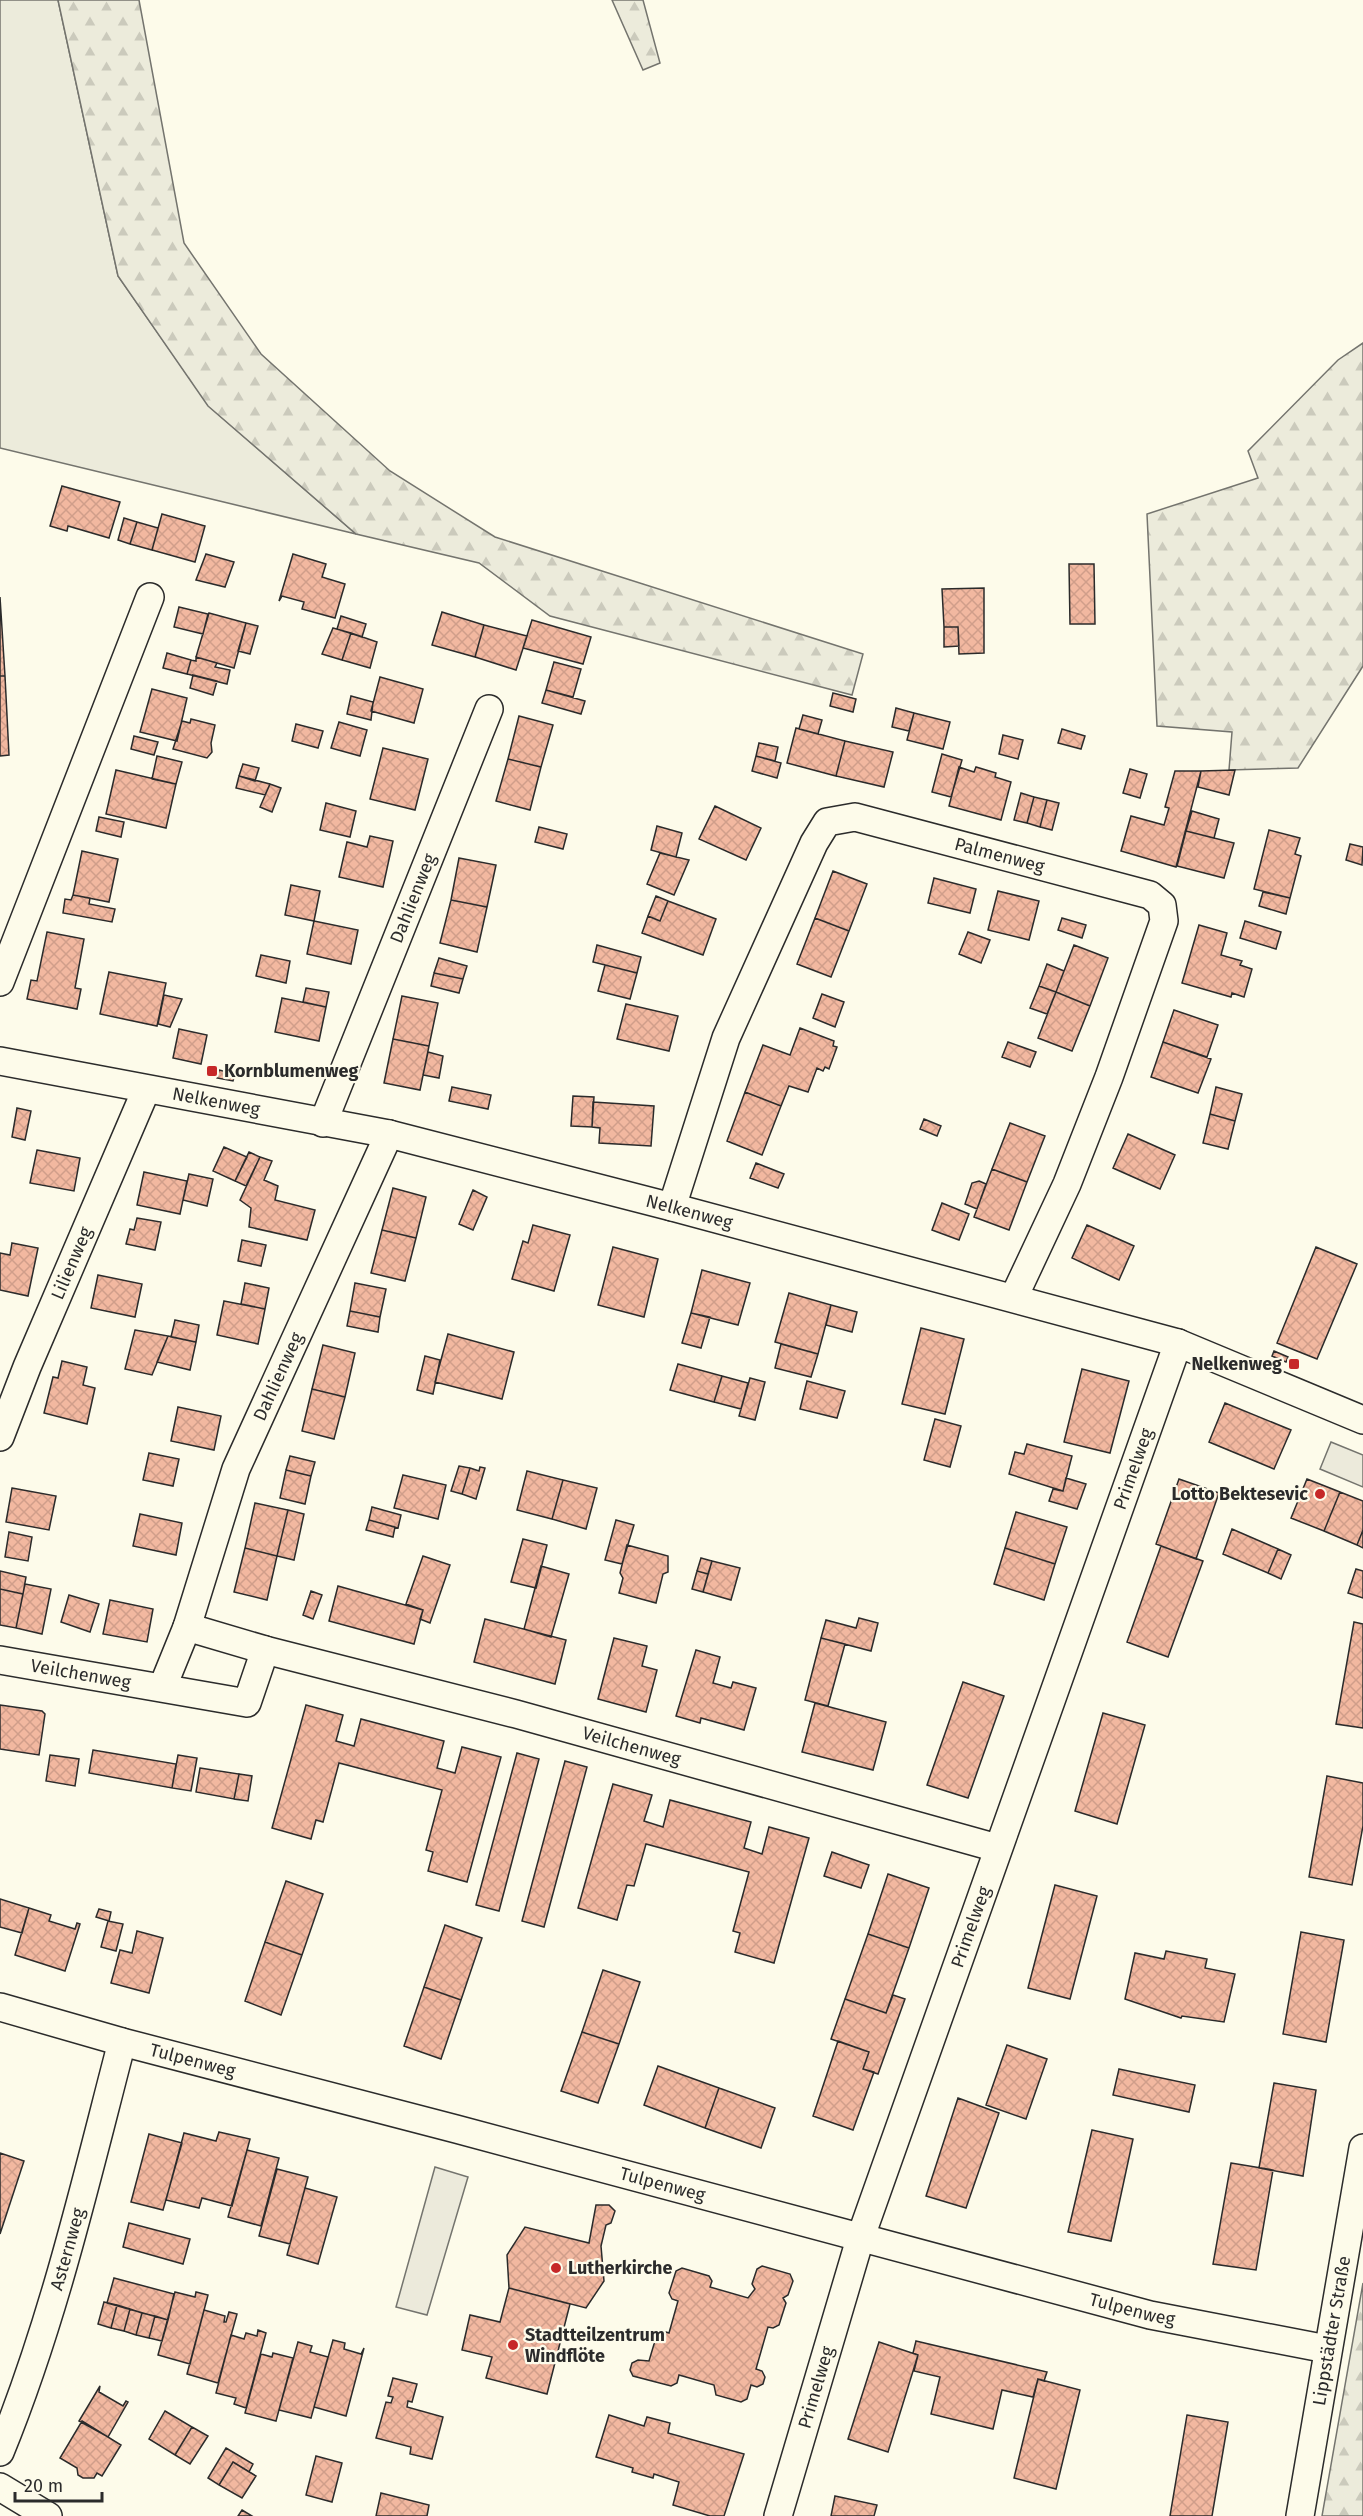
<svg xmlns="http://www.w3.org/2000/svg" width="1363" height="2516" font-family="'Fira Sans',sans-serif">
<defs>
<pattern id="forest-firs" width="22" height="20" patternUnits="userSpaceOnUse" patternTransform="scale(1.5)"><rect width="22" height="20" fill="#ecebdb"/><path d="M5 1l3.5 6h-7zM16 11l3.5 6h-7z" fill="#cbcabc"/></pattern>
<pattern id="building-cross-hatch" width="8" height="8" patternUnits="userSpaceOnUse" patternTransform="scale(1.5)"><rect width="8" height="8" fill="#f2b8a0"/><path d="M0 0l8 8M0 8l8-8" fill="none" stroke="#d09e8a"/></pattern>
</defs>
<rect width="100%" height="100%" fill="#fdfbea"/>
<path fill="#ecebdb" stroke="#74746e" stroke-width="1.5" d="M0,0H58L118,276L209,406L356,534L0,448Z"/>
<path fill="url(#forest-firs)" stroke="#74746e" stroke-width="1.5" d="M58,0H139L184,243L261,354L390,471L495,537L863,654L852,695L550,616L479,563L356,534L208,406L118,276Z
M612,0H643L660,63L643,70Z
M1363,343V666L1298,768L1229,770L1232,732L1157,726L1147,514L1258,478L1248,451L1338,360Z
M1363,2283V2516H1322Z"/>
<path fill="#eceadb" stroke="#74746e" stroke-width="1.5" d="M1331,1442L1363,1455V1487L1320,1469Z
M435,2167L468,2177L427,2315L396,2307Z"/>
<path fill="url(#building-cross-hatch)" stroke="#2b2b2b" stroke-width="1.5" d="M62,486L120,502L109,538L68,526L67,531L50,526Z
M162,514L205,526L195,562L152,550Z
M124,518L137,522L130,544L118,540Z
M137,522L158,528L152,550L130,544Z
M206,554L234,562L225,587L196,580Z
M293,554L326,564L322,577L345,584L335,618L302,609L304,602L282,596L279,601Z
M1069,564H1094L1095,624H1070Z
M984,588V653L959,654L958,627H944L942,589Z
M0,597L5,676H0Z
M179,607L208,614L203,634L174,627Z
M442,612L484,625L475,657L432,645Z
M209,613L246,623L234,668L196,657Z
M341,616L366,624L362,637L337,629Z
M532,620L591,637L583,664L523,648Z
M246,623L258,626L250,654L238,651Z
M484,625L527,636L516,670L475,657Z
M944,627H958L959,646L944,647Z
M333,628L351,633L342,660L322,654Z
M351,633L377,642L370,668L342,660Z
M167,653L191,660L187,674L163,668Z
M196,657L217,663L215,667L230,670L227,684L187,674L191,660L196,661Z
M554,662L581,669L573,697L546,690Z
M193,675L217,681L213,695L190,688Z
M0,676H5L9,755L0,756Z
M380,677L423,689L414,723L371,711Z
M152,689L187,698L177,741L140,732Z
M546,690L585,701L581,714L542,703Z
M833,693L856,699L853,712L830,706Z
M351,696L373,702L371,720L347,714Z
M896,708L914,713L909,731L892,727Z
M914,713L950,722L943,749L907,740Z
M803,715L822,720L818,734L799,729Z
M519,716L553,725L541,767L508,759Z
M191,719L215,725L211,743L212,752L207,758L173,749L182,721L190,723Z
M339,722L367,730L360,756L331,748Z
M296,724L323,731L318,748L292,741Z
M796,728L845,741L836,776L787,763Z
M1062,729L1085,736L1081,749L1058,743Z
M1003,735L1023,740L1018,759L999,754Z
M134,736L158,742L154,755L131,749Z
M845,741L893,752L884,787L836,776Z
M759,743L778,747L775,761L756,756Z
M383,748L428,759L415,810L370,799Z
M942,754L962,760L951,797L932,792Z
M157,756L182,762L176,784L152,779Z
M756,756L781,763L777,778L752,771Z
M508,759L541,767L530,810L496,801Z
M243,764L259,768L255,781L239,776Z
M959,767L974,772L976,767L996,773L995,777L1011,782L1001,820L949,806Z
M1130,769L1147,774L1140,798L1123,793Z
M116,770L176,784L166,828L106,814Z
M1235,770L1229,795L1198,787L1201,771Z
M1175,771H1201L1176,867L1121,851L1131,816L1164,825L1169,808L1165,807Z
M239,776L270,784L265,795L236,788Z
M270,784L281,788L272,812L260,807Z
M1021,793L1034,797L1027,823L1014,820Z
M1034,797L1047,800L1040,827L1027,823Z
M1047,800L1059,803L1052,830L1040,827Z
M326,803L356,811L350,837L320,830Z
M715,806L761,828L746,860L699,839Z
M1192,811L1219,819L1214,838L1186,831Z
M99,817L124,822L121,837L96,831Z
M657,826L682,833L676,857L651,850Z
M539,827L567,834L563,849L535,842Z
M1269,830L1300,838L1295,854L1301,856L1290,898L1254,889Z
M1186,831L1234,843L1224,878L1177,866Z
M370,836L393,841L383,887L339,877L347,842L367,847Z
M1350,844L1363,847L1362,865L1346,860Z
M82,851L118,859L109,902L73,895Z
M660,853L689,860L674,895L647,884Z
M459,858L496,865L487,907L451,900Z
M833,871L867,884L849,931L815,918Z
M934,878L976,889L970,913L928,903Z
M291,885L320,891L314,921L285,915Z
M998,891L1039,901L1029,940L988,930Z
M1263,892L1290,898L1286,914L1259,906Z
M73,895L90,898L89,904L115,909L112,922L63,913L65,899L71,900Z
M656,896L668,901L660,921L648,916Z
M451,900L487,907L477,952L440,943Z
M668,901L716,919L703,955L642,933L648,916L660,921Z
M815,918L849,931L831,977L797,964Z
M1062,918L1086,925L1082,938L1058,930Z
M314,921L358,930L351,964L307,954Z
M1245,921L1281,932L1276,949L1240,938Z
M1199,925L1227,933L1221,955L1242,961L1240,965L1252,969L1244,997L1232,993L1231,997L1182,983Z
M47,932L84,939L75,988L81,989L77,1009L27,999L31,980L37,981Z
M968,932L990,940L981,963L959,954Z
M597,945L641,957L637,973L593,962Z
M1074,945L1108,958L1090,1006L1056,992Z
M261,955L290,961L286,983L256,976Z
M439,958L467,966L463,979L434,973Z
M1047,964L1064,971L1056,992L1039,986Z
M605,965L637,973L630,999L598,991Z
M109,972L166,983L157,1026L100,1014Z
M434,973L463,979L459,993L431,986Z
M1039,986L1056,992L1047,1014L1030,1008Z
M306,988L329,992L326,1007L303,1002Z
M1056,992L1090,1006L1072,1051L1038,1038Z
M822,994L844,1002L835,1027L813,1018Z
M164,995L182,999L170,1027L158,1024Z
M402,996L438,1003L429,1046L393,1039Z
M282,998L326,1007L319,1041L275,1032Z
M626,1004L678,1016L669,1051L617,1039Z
M1174,1010L1218,1025L1207,1057L1163,1042Z
M800,1028L834,1041L833,1046L837,1047L829,1069L825,1067L823,1071L817,1068L808,1092L789,1086L781,1106L745,1092L763,1045L790,1055Z
M179,1029L207,1035L201,1064L173,1058Z
M393,1039L429,1046L420,1090L384,1083Z
M1008,1042L1036,1052L1030,1067L1002,1057Z
M1163,1042L1211,1059L1198,1093L1151,1077Z
M428,1052L443,1056L439,1078L423,1075Z
M219,1070L235,1074L233,1081L217,1078Z
M452,1087L491,1095L488,1109L449,1101Z
M1216,1087L1242,1094L1235,1121L1210,1114Z
M745,1092L781,1106L762,1155L727,1141Z
M573,1096L594,1097L592,1127L571,1126Z
M593,1102L654,1106L651,1146L599,1143L600,1128L592,1127Z
M17,1108L31,1111L25,1140L12,1137Z
M1210,1114L1235,1121L1228,1149L1203,1143Z
M924,1119L941,1126L937,1136L920,1129Z
M1010,1123L1045,1136L1027,1182L992,1169Z
M1128,1134L1175,1155L1160,1189L1113,1168Z
M224,1147L247,1157L235,1181L213,1171Z
M37,1150L80,1158L74,1191L30,1183Z
M249,1152L260,1157L246,1186L235,1181Z
M260,1157L272,1161L264,1180L278,1186L275,1200L315,1210L307,1240L249,1227L251,1208L240,1200Z
M756,1163L784,1174L778,1188L750,1178Z
M992,1169L1027,1182L1009,1230L974,1217Z
M144,1172L187,1181L180,1214L137,1205Z
M189,1174L213,1179L207,1206L183,1200Z
M979,1181L986,1184L977,1209L965,1204L972,1183Z
M393,1188L426,1197L416,1238L382,1230Z
M473,1190L487,1197L473,1230L459,1224Z
M942,1203L969,1214L959,1240L932,1230Z
M137,1218L161,1222L155,1250L126,1244L130,1229L134,1230Z
M533,1225L570,1235L554,1291L512,1279L523,1241L528,1243Z
M1087,1225L1134,1246L1119,1280L1072,1258Z
M382,1230L416,1238L405,1281L371,1273Z
M242,1240L266,1245L261,1266L238,1261Z
M12,1243L38,1248L28,1296L0,1290V1253L10,1255Z
M613,1247L658,1259L644,1317L598,1305Z
M1316,1247L1357,1264L1317,1359L1277,1343Z
M702,1270L750,1283L738,1325L691,1313Z
M98,1275L142,1284L135,1317L91,1308Z
M245,1283L269,1288L265,1309L241,1304Z
M355,1283L386,1289L380,1317L350,1311Z
M789,1293L831,1305L818,1354L775,1342Z
M224,1301L265,1309L258,1344L217,1335Z
M831,1305L857,1312L852,1332L826,1325Z
M350,1311L380,1317L378,1332L347,1326Z
M691,1313L710,1317L701,1348L682,1343Z
M175,1320L199,1325L196,1342L171,1337Z
M921,1328L964,1339L945,1414L902,1404Z
M135,1330L168,1336L152,1375L125,1369Z
M448,1334L514,1352L502,1399L435,1382Z
M168,1336L196,1342L190,1370L157,1362Z
M781,1344L818,1354L811,1377L775,1368Z
M323,1345L355,1353L345,1397L312,1389Z
M1274,1351L1288,1357L1286,1362L1272,1356Z
M425,1356L440,1360L433,1394L417,1390Z
M62,1361L87,1367L83,1385L95,1388L87,1424L44,1413L53,1377L58,1378Z
M678,1364L722,1376L714,1402L670,1390Z
M1082,1369L1129,1381L1110,1453L1064,1442Z
M722,1376L748,1383L741,1409L714,1402Z
M750,1378L765,1382L755,1420L739,1416Z
M807,1381L845,1391L837,1418L800,1409Z
M312,1389L345,1397L334,1439L302,1431Z
M1225,1403L1291,1430L1274,1469L1209,1442Z
M178,1407L221,1416L214,1450L171,1441Z
M935,1419L961,1426L950,1467L924,1460Z
M1027,1444L1072,1456L1063,1491L1009,1474L1015,1452L1024,1454Z
M149,1453L179,1459L173,1486L143,1480Z
M290,1456L315,1462L311,1476L286,1470Z
M459,1466L470,1468L462,1494L451,1491Z
M480,1467L485,1468L476,1499L462,1494L470,1468L479,1471Z
M286,1470L311,1476L305,1504L280,1498Z
M527,1471L563,1480L552,1519L517,1510Z
M403,1475L446,1485L438,1519L394,1508Z
M1066,1478L1086,1484L1077,1509L1049,1501L1053,1489L1063,1491Z
M1179,1479L1219,1493L1196,1559L1156,1544Z
M1307,1479L1340,1492L1324,1531L1291,1518Z
M563,1480L597,1488L586,1529L552,1519Z
M12,1488L56,1496L49,1530L6,1522Z
M1340,1492L1363,1501V1530L1357,1545L1324,1531Z
M255,1503L288,1510L277,1556L245,1548Z
M372,1507L401,1515L398,1528L369,1520Z
M288,1510L304,1514L294,1560L277,1556Z
M1016,1512L1067,1527L1055,1564L1005,1548Z
M140,1514L182,1523L176,1555L133,1546Z
M369,1520L395,1527L393,1537L366,1530Z
M616,1520L634,1525L622,1564L605,1560Z
M1232,1529L1278,1549L1268,1573L1223,1554Z
M1363,1530V1548L1357,1545Z
M9,1532L32,1537L28,1561L5,1557Z
M523,1539L547,1545L536,1588L511,1582Z
M627,1545L668,1556V1572L663,1574L656,1603L619,1593L623,1578L620,1573Z
M1161,1546L1203,1561L1168,1657L1127,1642Z
M245,1548L277,1556L267,1600L234,1592Z
M1005,1548L1055,1564L1044,1600L994,1584Z
M1278,1549L1291,1555L1281,1579L1268,1573Z
M423,1556L450,1565L430,1623L420,1619L423,1610L406,1604Z
M701,1558L712,1561L708,1574L697,1571Z
M712,1561L740,1568L731,1600L703,1592Z
M541,1566L569,1574L551,1637L524,1629Z
M1356,1569L1363,1571V1598L1348,1593Z
M0,1571L26,1577L23,1594L0,1589Z
M697,1571L708,1574L703,1592L692,1589Z
M25,1584L51,1589L42,1634L16,1628Z
M338,1586L423,1610L414,1644L329,1621Z
M0,1589L23,1594L16,1628L0,1625Z
M311,1591L322,1595L313,1619L303,1615Z
M69,1595L99,1604L90,1632L61,1622Z
M110,1600L153,1609L147,1642L103,1634Z
M859,1618L878,1623L871,1651L821,1638L826,1620L856,1628Z
M485,1619L566,1640L555,1684L474,1662Z
M1354,1622L1363,1624V1728L1336,1724Z
M614,1638L647,1646L642,1666L657,1670L646,1712L598,1699Z
M821,1638L845,1644L828,1706L805,1700Z
M696,1650L720,1657L713,1683L731,1688L733,1682L756,1688L744,1730L701,1718L700,1723L676,1716Z
M963,1682L1004,1696L968,1798L927,1785Z
M815,1703L886,1722L873,1770L802,1752Z
M0,1705L42,1711L45,1714L39,1755L0,1749Z
M306,1705L343,1715L336,1741L354,1746L361,1719L444,1741L437,1768L455,1773L462,1747L501,1757L467,1882L428,1871L433,1852L426,1850L442,1790L339,1763L323,1822L316,1820L311,1839L272,1828Z
M1103,1713L1145,1725L1117,1824L1075,1811Z
M93,1750L176,1764L172,1788L89,1773Z
M517,1753L539,1759L499,1911L476,1905Z
M50,1755L79,1759L75,1786L46,1781Z
M178,1755L197,1758L191,1791L172,1788Z
M565,1761L587,1767L544,1927L522,1921Z
M200,1768L239,1774L234,1799L196,1792Z
M239,1774L252,1776L248,1801L234,1799Z
M1327,1776L1363,1783V1826L1352,1885L1309,1877Z
M613,1784L652,1795L644,1821L663,1827L670,1800L751,1822L744,1848L762,1854L769,1827L809,1838L774,1963L735,1952L740,1933L733,1931L749,1872L646,1844L634,1886L627,1885L617,1920L578,1908Z
M832,1852L869,1865L861,1888L824,1876Z
M888,1874L929,1888L909,1948L868,1934Z
M286,1881L323,1894L302,1955L265,1942Z
M1055,1885L1097,1896L1070,1999L1028,1988Z
M0,1899L29,1908L22,1933L0,1927Z
M29,1908L51,1915L49,1921L75,1929L77,1923L80,1924L65,1971L15,1955Z
M99,1909L111,1912L109,1921L96,1917Z
M108,1921L123,1924L116,1951L101,1947Z
M445,1925L482,1938L461,2000L424,1987Z
M137,1931L163,1938L149,1993L111,1983L120,1950L132,1953Z
M1301,1932L1344,1940L1326,2042L1283,2034Z
M868,1934L909,1948L886,2013L845,1999Z
M265,1942L302,1955L281,2015L245,2001Z
M1166,1951L1207,1959L1205,1968L1235,1974L1224,2022L1182,2016L1181,2018L1125,1999L1135,1953L1164,1959Z
M603,1970L640,1982L619,2044L582,2032Z
M424,1987L461,2000L441,2059L404,2046Z
M893,1995L905,1999L878,2074L863,2069L869,2052L831,2039L845,1999L886,2013Z
M582,2032L619,2044L598,2103L561,2091Z
M838,2041L869,2052L863,2069L874,2072L853,2130L813,2116Z
M1007,2045L1047,2059L1026,2119L986,2105Z
M658,2066L719,2088L705,2128L644,2105Z
M1119,2069L1195,2085L1189,2112L1113,2095Z
M1274,2083L1316,2090L1303,2176L1259,2168Z
M719,2088L775,2108L761,2148L705,2128Z
M958,2098L999,2113L966,2208L926,2196Z
M1092,2130L1133,2139L1111,2241L1068,2232Z
M219,2132L250,2139L232,2206L202,2198L199,2208L166,2200L184,2133L216,2141Z
M149,2134L182,2143L163,2210L131,2202Z
M247,2150L279,2158L261,2226L228,2217Z
M0,2153L24,2161L0,2234Z
M1231,2163L1273,2170L1256,2270L1213,2264Z
M277,2169L308,2177L290,2244L259,2236Z
M305,2188L337,2197L318,2264L287,2255Z
M596,2205H609L615,2211L611,2223L606,2225L601,2246L604,2281L586,2308L509,2288L507,2255L525,2227L589,2243Z
M129,2223L190,2239L183,2264L123,2247Z
M762,2266L790,2274L793,2281L788,2295L783,2298L786,2303L779,2325L773,2328L768,2327L756,2369L762,2371L765,2377L763,2384L757,2387L751,2385L747,2399L741,2402L716,2395L714,2385L679,2375L677,2383L671,2386L633,2376L630,2370L632,2363L638,2360L649,2361L657,2334L663,2331L669,2333L678,2301L672,2299L669,2293L676,2271L682,2268L709,2276L712,2281L710,2287L748,2298L755,2289L752,2284L757,2269Z
M114,2278L174,2294L168,2320L107,2303Z
M509,2288L570,2304L547,2394L486,2378L492,2357L462,2350L470,2315L500,2322Z
M175,2292L195,2297L196,2292L208,2295L190,2364L158,2355Z
M104,2302L117,2305L111,2328L98,2324Z
M117,2305L130,2309L124,2331L111,2328Z
M130,2309L142,2313L136,2335L124,2331Z
M204,2310L225,2316L224,2322H226L229,2312L237,2314L218,2383L187,2374Z
M142,2313L155,2316L149,2338L136,2335Z
M155,2316L168,2320L162,2341L149,2338Z
M258,2330L266,2333L246,2408L234,2404L236,2398L216,2393L231,2335L244,2339L246,2333L257,2336Z
M333,2340L345,2343L344,2349L361,2354L364,2348L346,2416L314,2407Z
M916,2341L1047,2372L1044,2381L1038,2379L1033,2397L1002,2390L993,2429L931,2414L940,2377L914,2371L918,2355L913,2353Z
M298,2342L312,2346L310,2352L328,2357L311,2418L279,2410Z
M879,2342L918,2355L888,2452L848,2439Z
M273,2353L293,2358L276,2421L245,2413L261,2354L272,2357Z
M393,2378L417,2384L412,2402L408,2401L407,2407L443,2417L432,2459L410,2454L411,2447L376,2438L386,2402L391,2403L393,2397L388,2396Z
M1038,2379L1080,2390L1056,2489L1014,2478Z
M100,2386L99,2392L123,2406L126,2401L128,2402L108,2437L79,2421Z
M165,2411L192,2427L175,2455L149,2439Z
M609,2415L644,2426L647,2417L670,2423L668,2433L744,2454L724,2516H710L673,2505L679,2482L654,2474L653,2478L632,2472L633,2468L596,2457Z
M1187,2415L1228,2422L1212,2516H1170Z
M82,2421L121,2445L102,2476L97,2473L94,2478H83L78,2475L77,2468L60,2458Z
M192,2427L208,2436L190,2464L175,2455Z
M226,2448L253,2464L249,2472L233,2462L219,2485L208,2478Z
M316,2456L342,2463L332,2502L306,2495Z
M233,2462L256,2476L242,2498L219,2485Z
M381,2493L429,2505L427,2516H376Z
M835,2496L877,2505L874,2516H831Z
M242,2510L252,2516H238Z"/>
<g fill="none" stroke-linecap="round" stroke-linejoin="round">
<g stroke="#2b2b2b" stroke-width="30">
<g id="street">
<path d="M0,982L150,597"/>
<path id="s1" d="M0,1061L389,1134L672,1207L1178,1343L1363,1420"/>
<path id="s2" d="M323,1123L489,709"/>
<path id="s3" d="M672,1207L726,1038L814,843L827,822L855,817L1150,895L1162,905L1164,921L1109,1077L1067,1184L1014,1297"/>
<path id="s4" d="M0,1437L27,1367L146,1090"/>
<path id="s5" d="M187,1627L236,1469L389,1134"/>
<path id="s6" d="M0,1660L247,1703L265,1650"/>
<path id="s7" d="M163,1686L187,1627L265,1650L516,1714L997,1848"/>
<path id="s8" d="M0,2007L122,2042L456,2129L1150,2315L1327,2349"/>
<path id="s9" d="M0,2452C54,2320 86,2180 122,2042"/>
<path d="M0,2487L48,2516"/>
<path id="s10" d="M778,2516L860,2239L1178,1343"/>
<path id="s11" d="M1300,2516L1363,2148"/>
</g>
</g>
<use href="#street" stroke="#fdfbea" stroke-width="27"/>
</g>
<g fill="#c62828" stroke="#fdfbea" stroke-width="2">
<rect x="206" y="1065" width="12" height="12" rx="3"/>
<rect x="1288" y="1358" width="12" height="12" rx="3"/>
<circle cx="1320" cy="1494" r="6"/>
<circle cx="556" cy="2268" r="6"/>
<circle cx="513" cy="2345" r="6"/>
</g>
<g text-anchor="middle" stroke-width="4.5" stroke-linejoin="round" paint-order="stroke">
<g font-size="18" fill="#2b2b2b" stroke="#fdfbea">
<text dy="6" stroke="none"><textPath href="#s3" startOffset="594">Palmenweg</textPath></text>
<text dy="6" stroke="none"><textPath href="#s2" startOffset="242">Dahlienweg</textPath></text>
<text dy="6" stroke="none"><textPath href="#s1" startOffset="220">Nelkenweg</textPath></text>
<text dy="6" stroke="none"><textPath href="#s1" startOffset="706">Nelkenweg</textPath></text>
<text dy="6" stroke="none"><textPath href="#s4" startOffset="188">Lilienweg</textPath></text>
<text dy="6" stroke="none"><textPath href="#s5" startOffset="267">Dahlienweg</textPath></text>
<text dy="6" stroke="none"><textPath href="#s10" startOffset="1106">Primelweg</textPath></text>
<text dy="6" stroke="none"><textPath href="#s6" startOffset="82">Veilchenweg</textPath></text>
<text dy="6" stroke="none"><textPath href="#s7" startOffset="524">Veilchenweg</textPath></text>
<text dy="6" stroke="none"><textPath href="#s10" startOffset="620">Primelweg</textPath></text>
<text dy="6" stroke="none"><textPath href="#s8" startOffset="200">Tulpenweg</textPath></text>
<text dy="6" stroke="none"><textPath href="#s8" startOffset="686">Tulpenweg</textPath></text>
<text dy="6" stroke="none"><textPath href="#s9" startOffset="214">Asternweg</textPath></text>
<text dy="6" stroke="none"><textPath href="#s8" startOffset="1172">Tulpenweg</textPath></text>
<text dy="6" stroke="none"><textPath href="#s11" startOffset="188">Lippstädter Straße</textPath></text>
<text dy="6" stroke="none"><textPath href="#s10" startOffset="134">Primelweg</textPath></text>
</g>
<g font-size="18" font-weight="bold" fill="#2b2b2b" stroke="#fdfbea" text-anchor="start">
<text x="224" y="1077">Kornblumenweg</text>
<text x="1282" y="1370" text-anchor="end">Nelkenweg</text>
<text x="1308" y="1500" text-anchor="end">Lotto Bektesevic</text>
<text x="568" y="2274">Lutherkirche</text>
<text x="525" y="2341">Stadtteilzentrum<tspan x="525" dy="21">Windflöte</tspan></text>
</g>
</g>
<path d="M15 2492v9h87v-9" fill="none" stroke="#2b2b2b" stroke-width="3"/>
<text x="24" y="2492" font-size="18" fill="#2b2b2b" stroke="#fdfbea" stroke-width="4.5" paint-order="stroke">20 m</text>
</svg>
